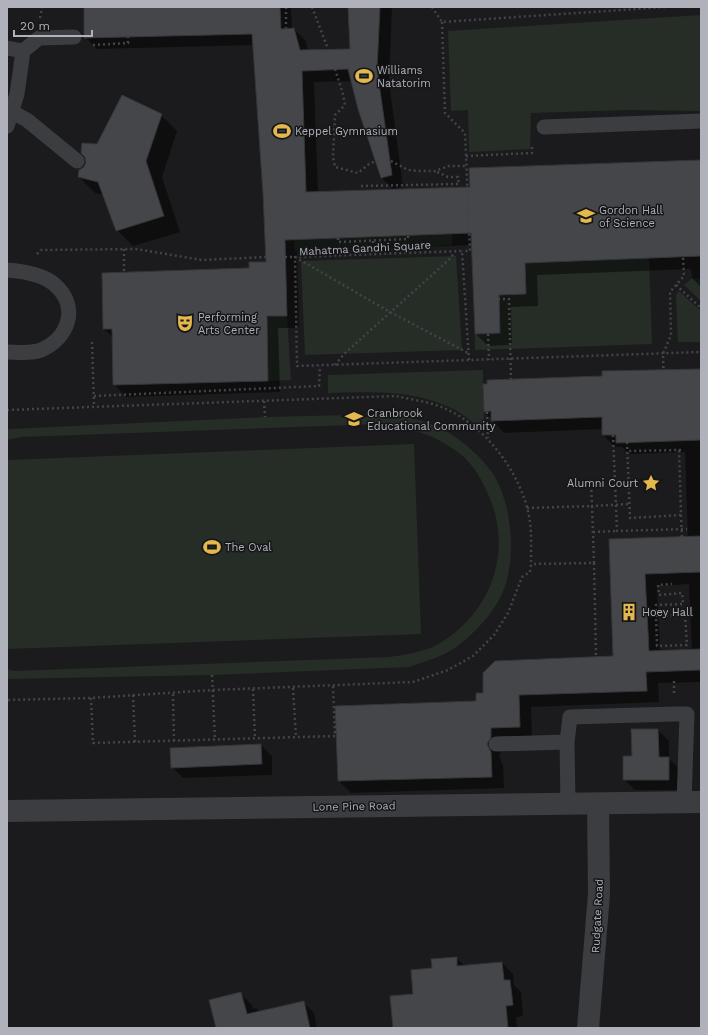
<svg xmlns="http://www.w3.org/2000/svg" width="708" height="1035" font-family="'Work Sans',sans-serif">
<rect width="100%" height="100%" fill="#1b1b1d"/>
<path fill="#252d26" d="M701,15V111L629,110L531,113L530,149L469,152L468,110L451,111L448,31Z
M452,233V245L295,252L294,240Z
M456,256L462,350L305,355L301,261Z
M649,258L652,344L475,350V334L500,333L499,303L488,295L526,294L525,263Z
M701,278V301L684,285L691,279Z
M679,291L701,311V342H678L676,295Z
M267,316H287L291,380L268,381Z
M483,370L484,431C473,423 462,412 449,407C409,389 371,392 328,393V375Z
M391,414C409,418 430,421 446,431C462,440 486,461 495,477C512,507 516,556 504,589C496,610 477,631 459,645C445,656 426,661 409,667L212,675L7,679V669L15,671L389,657C403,655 419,653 433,647C487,619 513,558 491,501C484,484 475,465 459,453C432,433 411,428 378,424L22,437L7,440V430L10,429L265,417Z
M414,444L421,634L7,649V460Z"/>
<path fill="#0007" fill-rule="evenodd" d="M85,7H291L292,29H294L306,41L308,51L351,50L349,7H392L389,82L403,187L393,189L381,177L352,81L314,82L318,193L471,188L701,161V287L692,278L691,269L537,275L538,306L511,307L512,345L488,346L476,334L473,245L297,252L299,328H278L280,392L126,397L114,384L113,337L104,329L267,263L254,45L97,49L85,37Z
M161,115L177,131L162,177L180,232L133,246L117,230L104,195L95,193L79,177L97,145Z
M701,369V682L658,683L659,702L531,707L532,739L503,749L499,756L503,765L504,788L351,793L339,781L477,702L484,693L614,657L610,540L688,537L685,452L629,454L622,447H615L603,435V429L504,433L485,412L603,377ZM689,584L692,651L660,652L657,586Z
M632,730H658L669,741V759L680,769V790H635L624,779L633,757Z
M261,745L272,756V775L183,778L172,767Z
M456,958L465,966L502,963L513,974L514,985L521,992L523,1016L516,1017L517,1028H394L433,969Z
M241,994L252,1005L253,1009L256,1008L260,1012L303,1002L314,1013L317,1028H217Z"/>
<path fill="#45464a" stroke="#353539" d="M84,7H280L281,29L294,28L300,50L350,49L348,7H380L377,69L392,175L381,178L358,109L348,69L302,71L306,192L470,187L469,168L701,160V256L525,263L526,294L499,295L500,333L475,334L471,233L285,240L287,316H267L268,381L113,385L112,329H103L102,273L249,268V262H266L263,194L252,34L84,38Z
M122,95L162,114L146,161L164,216L116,231L98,182L78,177L79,170L84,167L86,162L85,157L81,153L82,143L97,144Z
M701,369V440L616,443V435H602V417L491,421V411L484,412L483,384H487V380L602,376V371Z
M701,536V572L645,574L649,651L701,649V670L646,672L647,691L519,695L520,727L491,728V737L487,744L491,752L492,777L338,781L335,706L476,701V693H483V673L495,661L613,656L609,539Z
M631,729H658L659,757H669V780H623V756H632Z
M261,744L262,764L171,768L170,748Z
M457,957V966L502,962L504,980H510L513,1005L506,1006L508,1028H393L390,996L413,994L411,970L432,968L431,959Z
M241,992L247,1014L304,1001L310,1028H216L209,1000Z"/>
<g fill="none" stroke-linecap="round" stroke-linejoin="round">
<path stroke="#424448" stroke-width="2.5" stroke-dasharray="2 3" stroke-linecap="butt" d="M286,7V28
M312,7L328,49
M432,7L442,22L666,7
M40,18L42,7
M442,22L445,113L465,133L470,251H462
M93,45L128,43V37
M335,69L343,94L345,105L335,115L333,157L335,167L358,173L369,164L380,159L391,161L408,170L419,171H435L449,166H466
M466,156L532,153V144
M361,186L459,184L458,177H448L435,171
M338,238V242L408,239V235
M373,241V254
M124,249V272
M37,254L41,250L136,249L202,260L266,257
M280,257H295L390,312L468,353
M676,285L701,308
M488,299H509L511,379
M488,334L489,360
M92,342L94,406
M469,360L462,251L295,257L297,366L701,352
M335,365L344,354L452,257L453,252
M664,393L663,354L671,335L670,292L684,276L683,257
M94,396L319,386L320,366
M264,401L265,417
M7,410L396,396C413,400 433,402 448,410C487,428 521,474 529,516C532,531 531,548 531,564L530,572L522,577L508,613L494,635L473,656L448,670L413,682L213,690L91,698L7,700
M487,412L488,438
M627,442L630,518L681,515L679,450L628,451
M679,450H684
M584,482H591L592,506L630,504
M527,508L592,506L594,563L531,564
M681,515L682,537
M593,532L617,531
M594,563L596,657
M685,615L687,645L657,646L656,616Z
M656,616V605L683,604L682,593L659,595L658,585L672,584
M212,675L215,740
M674,681V694
M293,688L296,737
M253,689L255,738
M173,694L174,741
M133,695L135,742
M91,698L93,743L335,736L333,686"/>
<path stroke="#3c3d41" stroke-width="15" d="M7,48L23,51L17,94L7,126
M23,51L39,38L74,37
M12,112L27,120L77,161
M544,127L701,121
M7,270C21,271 42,274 54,284C80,306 69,338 41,350C32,354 17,352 7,352
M496,744L567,742
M568,804L567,742L570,717L675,714H687L684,803"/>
<path stroke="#3c3d41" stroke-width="22" d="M588,1028L599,894L598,804"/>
<path stroke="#3c3d41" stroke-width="22" d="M7,811L701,802"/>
<path stroke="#424448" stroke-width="2.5" stroke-dasharray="2 3" stroke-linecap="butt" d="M613,435L617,531L687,529"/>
</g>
<defs>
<g id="stadium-bare" transform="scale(1.38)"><path d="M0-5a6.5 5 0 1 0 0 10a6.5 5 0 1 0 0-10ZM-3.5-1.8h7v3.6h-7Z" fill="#e3b84c" stroke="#161618" stroke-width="2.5" paint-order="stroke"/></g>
<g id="school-bare" transform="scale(1.38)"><path d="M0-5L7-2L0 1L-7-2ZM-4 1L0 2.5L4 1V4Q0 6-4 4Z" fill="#e3b84c" stroke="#161618" stroke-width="2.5" paint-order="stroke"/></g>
<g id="theatre-bare" transform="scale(1.38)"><path d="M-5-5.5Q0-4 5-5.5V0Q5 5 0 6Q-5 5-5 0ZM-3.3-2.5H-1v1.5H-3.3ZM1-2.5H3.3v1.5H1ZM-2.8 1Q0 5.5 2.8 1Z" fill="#e3b84c" stroke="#161618" stroke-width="2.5" paint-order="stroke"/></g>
<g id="sight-bare" transform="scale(1.38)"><path d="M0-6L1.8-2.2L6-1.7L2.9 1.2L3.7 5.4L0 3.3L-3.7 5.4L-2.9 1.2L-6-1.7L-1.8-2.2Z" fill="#e3b84c" stroke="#161618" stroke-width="2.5" paint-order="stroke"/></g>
<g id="building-bare" transform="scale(1.38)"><path d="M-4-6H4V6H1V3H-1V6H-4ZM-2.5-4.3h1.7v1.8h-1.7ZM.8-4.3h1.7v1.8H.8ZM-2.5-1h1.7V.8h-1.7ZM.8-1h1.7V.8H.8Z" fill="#e3b84c" stroke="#161618" stroke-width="2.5" paint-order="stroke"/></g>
</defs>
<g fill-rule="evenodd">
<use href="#stadium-bare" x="364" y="76"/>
<use href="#stadium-bare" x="282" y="131"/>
<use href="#school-bare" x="586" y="216"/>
<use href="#theatre-bare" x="185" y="323"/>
<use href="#school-bare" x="354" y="419"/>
<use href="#sight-bare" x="651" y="483"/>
<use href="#stadium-bare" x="212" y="547"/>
<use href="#building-bare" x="629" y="612"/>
</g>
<g text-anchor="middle" stroke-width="3" stroke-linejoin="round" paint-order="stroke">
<g font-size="11" fill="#afb2bb" stroke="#161618" text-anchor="start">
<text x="377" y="74">Williams<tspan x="377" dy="13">Natatorim</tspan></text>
<text x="295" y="135">Keppel Gymnasium</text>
<text x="599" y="214">Gordon Hall<tspan x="599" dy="13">of Science</tspan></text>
<text x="198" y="321">Performing<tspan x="198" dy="13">Arts Center</tspan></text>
<text x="367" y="417">Cranbrook<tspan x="367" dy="13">Educational Community</tspan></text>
<text x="638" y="487" text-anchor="end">Alumni Court</text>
<text x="225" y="551">The Oval</text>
<text x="642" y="616">Hoey Hall</text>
</g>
<g font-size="11" fill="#afb2bb" stroke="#161618">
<text transform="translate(365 248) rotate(-3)" y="4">Mahatma Gandhi Square</text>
<text transform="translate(354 806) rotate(-1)" y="4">Lone Pine Road</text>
<text transform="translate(597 916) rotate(-87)" y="4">Rudgate Road</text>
</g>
</g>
<rect width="708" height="1035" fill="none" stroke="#afb2bb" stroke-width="16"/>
<path d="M14 30v6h78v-6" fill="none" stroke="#afb2bb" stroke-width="2"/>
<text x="20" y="30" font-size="12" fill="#afb2bb" stroke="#161618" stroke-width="3" paint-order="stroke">20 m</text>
</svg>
